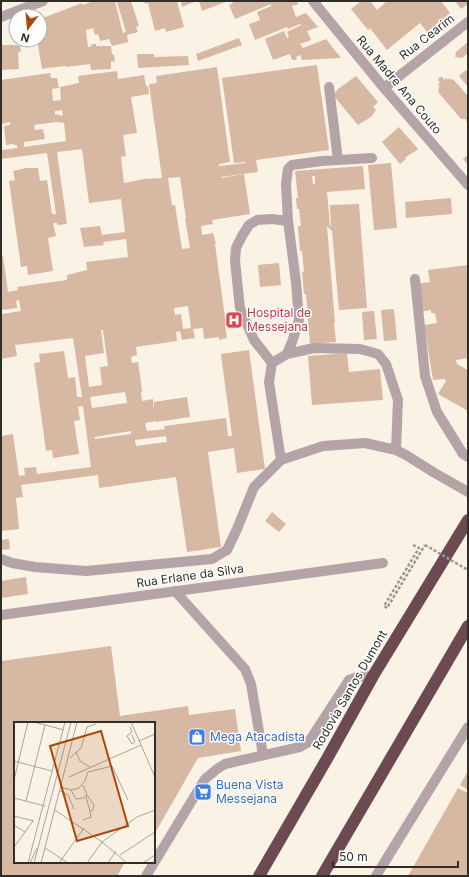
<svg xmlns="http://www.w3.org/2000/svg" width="469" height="877" font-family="Inter,sans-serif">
<rect width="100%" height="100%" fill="#faf2e4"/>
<path fill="#d7b8a2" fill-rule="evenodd" d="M94,1H131L139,26L136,27L138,32L127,35L128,42L112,46L109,39L100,41L98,34L95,35L93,28L86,30L88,47L92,46L91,44H96V46H111L112,54H113L114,56L115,62L111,61V69L91,70L90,64L67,67L66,66L47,68L42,69L37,40H40V19L82,3V5ZM115,2H117L126,32L123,33Z
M144,1H177L184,27L166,32L165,28L155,31L148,3L145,4Z
M181,1H197L182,7Z
M199,1H228L202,11Z
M232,1H296L299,4L292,6L296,17L306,13L318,27L307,31L311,40L300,44L303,48L326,39L341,58L302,60L300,55L296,57L297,60H292L290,54L273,60L265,39L284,31L287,38L289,37L287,32L301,25L300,24L288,29L287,27L255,40L249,24L260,20L257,12L271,6V4L235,19L229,5L233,3Z
M361,1H370L377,10L387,1H400L401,2L403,1L405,2L407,1H441L450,13L427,32L420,23L387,50L370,28L368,30L351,9Z
M455,1H468V4L461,9Z
M239,38L242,45L198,61L196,54Z
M468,42V53L462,58L455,57L456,52Z
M1,45H18V46H20L21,52H18L19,69L1,70Z
M137,54H154V57L188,56L189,65L138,68Z
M317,65L329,150L256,160L258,172L221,177V178L244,174L250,214L212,220L213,224L201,226L202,235L213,233L214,236L216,244H212H215L226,325H225L227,338L219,340V337L204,339L203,328L193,329L195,338L182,340L180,331L176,332L177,341L136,347L137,355L131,357L132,363L138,362L141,383L142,391L141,392L142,401L153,399L154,413V402L187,397L190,417L156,422V421L145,423L147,431L165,429L164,426L226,418L228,436H232L221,355V354L249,350L265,469L237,473L234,448L208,452L221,547L187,552L176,477L99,488L98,475L21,485L23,497L16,498L19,529L1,531V436L13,434L19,476L25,475L24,468L36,467L37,474L91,467L83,406L78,407L80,420L74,421L79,454L53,458L52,450L46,451L34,363L40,362L39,354L64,351L68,378L75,377L77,397H82L73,338L15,345L17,356L1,359V256H3L8,292L18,290L17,287L67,280V275L87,270L86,262L128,257L126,239L103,242L104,245L84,247L80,228L100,226L102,235L125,232L121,199L89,203L82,149L57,152L67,224L57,225V223H53L56,236L48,238L53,271L28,275L27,266L21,267L9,181L15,180L13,171L26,168H38L40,181L47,180L52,214H56L47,153L1,159V150L17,148V145H14V144L6,145L4,126L10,125V122L1,124V80L50,73L51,78H57L59,88L52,89L53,101L61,100L60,87L79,83L78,76L117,71L118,79L144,75L146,86H148L149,94L131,97L137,133L123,135L126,156L121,157L124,183L144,179L162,178L149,84L157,83L156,76L217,67L230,162L219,164V166L246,163V162L234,163L222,78ZM62,110L63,116L55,114V111ZM56,122L64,123L66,141L24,147V142L45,139L43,129L35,130L34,125ZM180,177L186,219H185L190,248L182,249L175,205H172L168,178ZM19,300L21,311L2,314V310L17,308L16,301ZM188,306L191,328L183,329L181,314L175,315L174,308ZM101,330H103L108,366L100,367L102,385L89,387L85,356L104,353ZM125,392L127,403L92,408L90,397ZM131,431V434L95,439V437ZM166,436L167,442L136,446L135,440Z
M466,70L468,73V87L459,76Z
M356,76L378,102L373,107L376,110L371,117L358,125L333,95L338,89Z
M439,77H442L444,80L446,78L448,80L450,78L451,80L453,79L468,96V123L465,119H461L438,92L439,90L438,88L440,86L438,85L440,82L438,81Z
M399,127L418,149L413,153V152L405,158L406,159L400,164L382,142Z
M468,155V165L463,159Z
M391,163L397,228L374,230L368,165Z
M363,166L365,189L327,192L330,226H331L330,205L359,204L367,308L339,310L332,231L327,226L335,323H334L336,342L310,344L306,294H304L302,271L304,272L302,251H300L298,226H301L299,209H297L296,198H298L295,171ZM312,176H315V184H313Z
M451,198L452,214L406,218L405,202Z
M279,263L281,285L260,287L258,265Z
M468,265V358L456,360L457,364L468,370V411L438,394L446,381L444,379L433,380L424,325L437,323L435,313H431V310L419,312L415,284L430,282L428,270Z
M394,309L397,340L384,341L381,310Z
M374,311L377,339L364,340L362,312Z
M347,353L349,372L380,369L383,400L312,405L308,356Z
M272,512L286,524L279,532L265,521Z
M9,539L10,549L1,550V540Z
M26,577L28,594L1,598V581Z
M111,646L120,716L188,706L189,715L235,709L241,751L198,758L155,833L154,834V723H15V862H125L117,876H1V661Z
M468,771V790L460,785Z
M458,788L468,793V876H408Z"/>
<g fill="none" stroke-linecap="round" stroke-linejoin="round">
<path stroke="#9d988e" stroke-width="2.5" stroke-dasharray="3 2" stroke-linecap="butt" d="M413,545L419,548L384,606L387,608L425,545"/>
<path stroke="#b4a3a7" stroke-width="10" d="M329,87L338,160
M288,221L286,184L288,169L292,165L322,161L372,158
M415,279L425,376L437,412L463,454L468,457
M272,363L254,340L240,308L235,261L236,248L242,236L249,225L257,220L272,219L288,221L296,282L299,320L292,342L287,354
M281,460L269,382L272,363L287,354L314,348L360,349L378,354L386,364L398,400L396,450
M1,559L12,563L35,567L86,571L212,559L227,550L237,529L254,487L281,460L323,446L365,443L396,450L406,455L433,472L468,492
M175,591L245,669L251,684L263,755
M146,876L205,779L217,769L225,764L300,747L307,743L312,737L349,680L357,677L373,676"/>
<path stroke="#b4a3a7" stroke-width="10" d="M313,1L384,88L468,185
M1,17L43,1
M384,88L468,22
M1,615L383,563
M376,876L468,727"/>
<path stroke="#6b4a52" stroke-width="12" d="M259,876L328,757L373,676L468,520
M322,876L468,626"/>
<path stroke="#9d988e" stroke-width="2.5" stroke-dasharray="3 2" stroke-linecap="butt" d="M425,545L468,570"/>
</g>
<defs>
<g id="hospital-square" transform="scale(0.9)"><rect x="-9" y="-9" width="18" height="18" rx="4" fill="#e0444e" stroke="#fff"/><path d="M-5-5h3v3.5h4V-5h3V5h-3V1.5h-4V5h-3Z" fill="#fff"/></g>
<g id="shop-square" transform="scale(0.9)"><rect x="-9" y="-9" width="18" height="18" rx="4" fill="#3f7fe0" stroke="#fff"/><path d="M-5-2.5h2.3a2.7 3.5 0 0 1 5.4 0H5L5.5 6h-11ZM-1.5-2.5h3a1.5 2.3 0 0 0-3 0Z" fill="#fff"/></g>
<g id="supermarket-square" transform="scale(0.9)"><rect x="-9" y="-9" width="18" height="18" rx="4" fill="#3f7fe0" stroke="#fff"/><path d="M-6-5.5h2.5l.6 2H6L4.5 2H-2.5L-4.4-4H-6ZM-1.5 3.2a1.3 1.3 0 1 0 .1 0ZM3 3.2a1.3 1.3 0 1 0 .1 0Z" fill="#fff"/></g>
</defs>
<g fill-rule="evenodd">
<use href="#hospital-square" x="234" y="320"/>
<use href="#shop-square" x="197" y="737"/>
<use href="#supermarket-square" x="203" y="792"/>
</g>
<g text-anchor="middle" stroke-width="3" stroke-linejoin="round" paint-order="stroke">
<g font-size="12" fill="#312e29" stroke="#fff">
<text transform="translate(427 37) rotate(-38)" y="4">Rua Cearim</text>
<text transform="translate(399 85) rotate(50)" y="4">Rua Madre Ana Couto</text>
<text transform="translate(190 576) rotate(-8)" y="4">Rua Erlane da Silva</text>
<text transform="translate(350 690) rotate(-60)" y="4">Rodovia Santos Dumont</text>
</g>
<g font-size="12" fill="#be3a42" stroke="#fff" text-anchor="start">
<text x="247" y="317">Hospital de<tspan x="247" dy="14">Messejana</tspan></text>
</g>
<g font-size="12" fill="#366cbe" stroke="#fff" text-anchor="start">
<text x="210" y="741">Mega Atacadista</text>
<text x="216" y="789">Buena Vista<tspan x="216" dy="14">Messejana</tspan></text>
</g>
</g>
<g transform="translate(14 722)">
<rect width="141" height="141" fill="#faf2e4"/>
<path fill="none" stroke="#aaa499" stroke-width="1" d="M20,0L50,8M117,0L141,55M116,5L118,10L113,14L118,22L121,20L118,13M125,19L141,12M62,30L66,39L76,45M56,36L67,26L73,5L82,2M0,39L38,49M55,55L127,23M0,58L14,0M46,65L57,68L65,66L71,59L74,50L98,44L114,78M45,68L54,73L60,87M57,68L62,77L69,76L73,73L69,63M72,75L76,89L79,88L80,83L73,73M0,76L31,84M12,79L31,3M41,88L88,120L113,141M0,94L20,99M69,98L77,95L76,89M0,103L11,110M0,125L19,99M31,126L54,141M106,133L141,110M14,141L51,0M16,141L23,126M20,141L57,0M27,141L63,0M45,141L70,106M73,141L88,120L123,95L141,88M94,141L102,129M129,141L141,133"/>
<path fill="#aa4806" fill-opacity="0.15" stroke="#aa4806" stroke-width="2" d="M87,9L114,104L63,119L36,24Z"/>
<rect width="141" height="141" fill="none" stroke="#312e29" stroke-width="2"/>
</g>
<rect width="469" height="877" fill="none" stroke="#312e29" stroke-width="4"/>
<g transform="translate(28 28) rotate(196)"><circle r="19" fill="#ffffff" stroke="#adaba9"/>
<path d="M0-3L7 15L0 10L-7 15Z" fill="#aa4806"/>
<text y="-6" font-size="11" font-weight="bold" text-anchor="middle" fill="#312e29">N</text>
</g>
<path d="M333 861v6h125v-6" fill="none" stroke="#312e29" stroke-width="2"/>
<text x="339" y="861" font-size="12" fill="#312e29" stroke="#ffffff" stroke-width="3" paint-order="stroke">50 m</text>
</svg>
